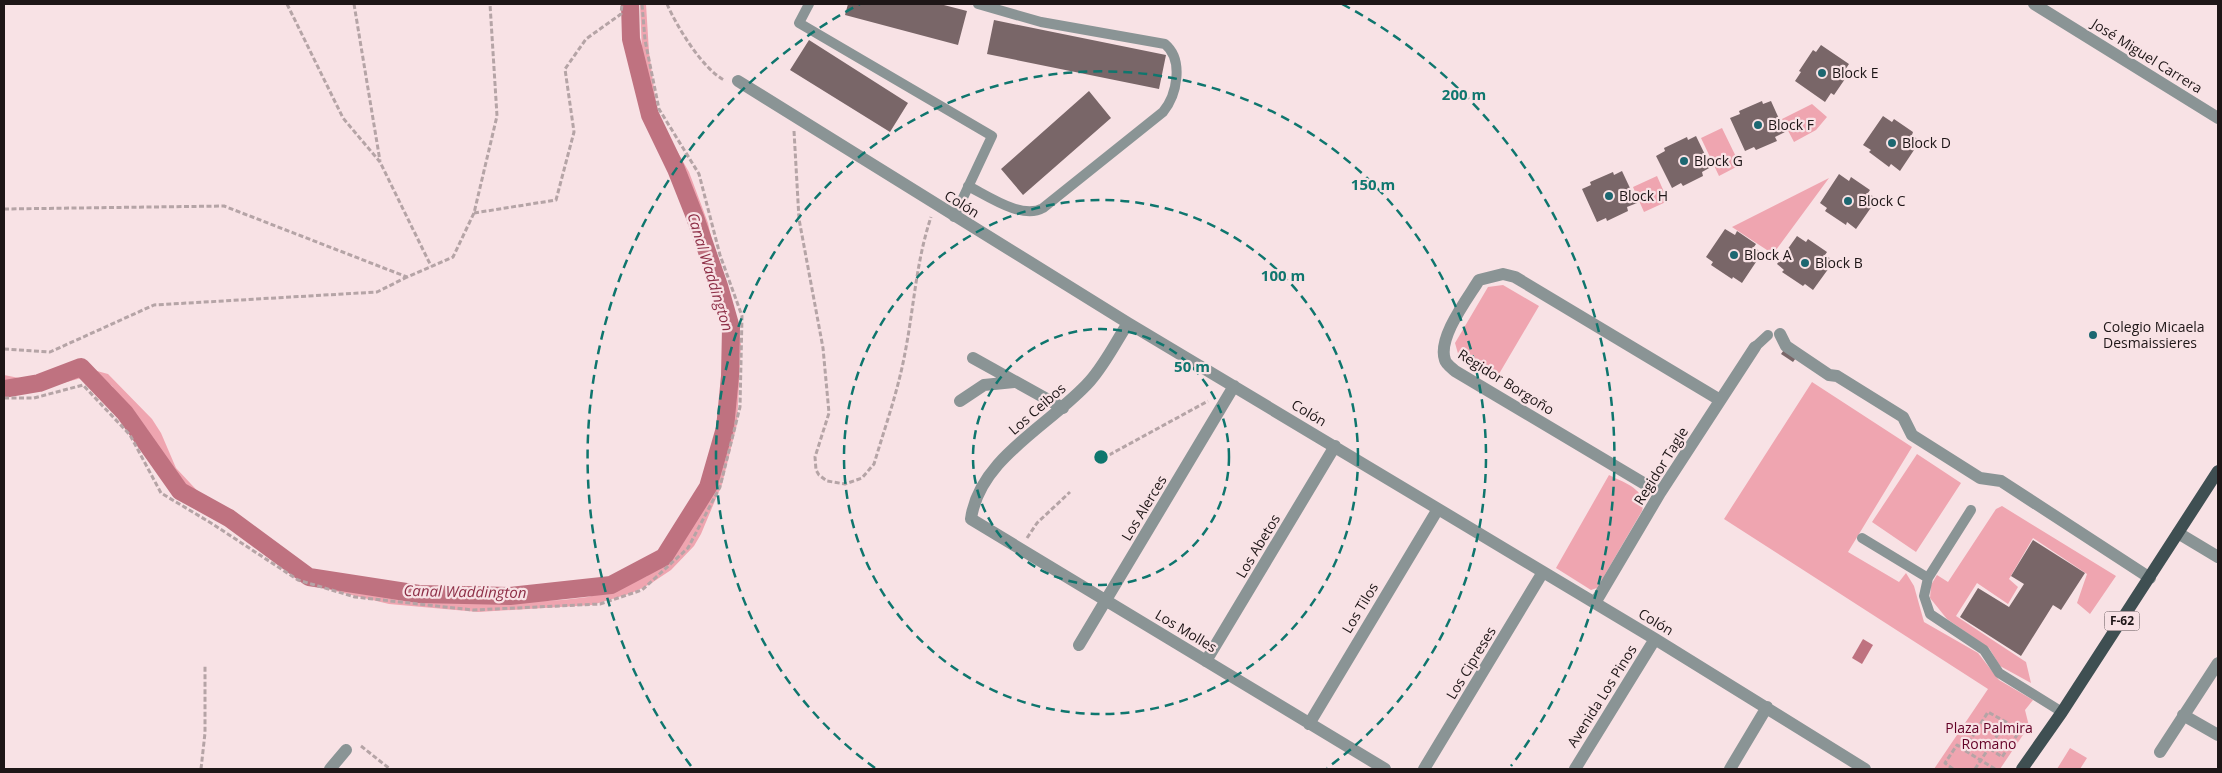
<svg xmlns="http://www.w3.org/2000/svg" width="2222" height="773" font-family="'Open Sans',sans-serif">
<rect width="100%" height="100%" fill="#f8e2e5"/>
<path fill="#efa5b0" d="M640,4H646L649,52L658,118L689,172L708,223L714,250L738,325L741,345L737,424L722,484L701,534L694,546L671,570L650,584L632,593L592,605L478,612L389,604L335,591L295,568L187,497L166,475L159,459L157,447L147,429L124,405L112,386L104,380L95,377H85L49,387H34L4,383V375L24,379L86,368L108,374L152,419L161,433L176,468L205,499L328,579L352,588L392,596L490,603L562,600L588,597L617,589L647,576L683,543L695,522L716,463L725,426L733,368L732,344L694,207L682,176L649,113L643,76Z
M1812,104L1827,117L1816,130L1794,142L1782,119Z
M1722,128L1740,165L1719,176L1701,138Z
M1657,176L1668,201L1644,212L1633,187Z
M1829,178L1773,254L1732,227Z
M1503,285L1539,306L1496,379L1459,357L1455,343L1488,287Z
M1812,382L1912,447L1848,552L1899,582L1906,573L1914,586L1924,622L1978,653L1999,680L2033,700L2025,710L2029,726L2000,769H1934L1988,689L1724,519Z
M1917,454L1961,483L1916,552L1872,522Z
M1609,475C1624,483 1648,489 1642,511L1597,588L1591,590L1556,568Z
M2002,506L2116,576L2090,614L2077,603L2087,574L2033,538L2009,579L2018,587L2008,604L1977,583L1956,616L2026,662L2031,683L2000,666L1989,648L1947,619L1930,598L1931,585L1937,575L1948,582L1996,509Z
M2070,748L2087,758L2080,769H2057Z"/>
<path fill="#bf7280" d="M1863,639L1873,645L1862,664L1852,658Z"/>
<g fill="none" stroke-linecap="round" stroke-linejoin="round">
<path stroke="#bf7280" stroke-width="18" d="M4,389L39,383L81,367L125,413L180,491L229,518L309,577L419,594L510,596L611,585L664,557L708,487L725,428L730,376L731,328L719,286L695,217L676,169L650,115L631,39L630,4"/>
</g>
<path fill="#796668" d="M848,4H940L967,11L958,45L845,15Z
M994,20L1166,55L1159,89L987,54Z
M809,40L908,103L890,132L790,70Z
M1821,45L1849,64L1843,73L1847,76L1834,95L1831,93L1825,102L1795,81L1801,72L1799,71L1813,50L1816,52Z
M1089,91L1111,118L1023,195L1001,169Z
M1762,101L1763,104L1771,101L1785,132L1775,137L1777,141L1756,150L1754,147L1745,151L1730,118L1740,114L1739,111Z
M1883,116L1892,122L1894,119L1913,132L1912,135L1920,141L1900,171L1891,164L1889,167L1869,152L1871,150L1863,145Z
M1696,136L1711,167L1702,172L1703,176L1683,186L1681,183L1672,188L1656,156L1665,151L1664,148L1687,137L1688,140Z
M1622,171L1637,203L1627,207L1628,211L1607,221L1606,218L1597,222L1582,189L1591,185L1590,182L1613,172L1614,175Z
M1839,174L1849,181L1851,177L1870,190L1868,193L1877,199L1856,229L1847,222L1846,225L1825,211L1827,208L1820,203Z
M1725,229L1735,235L1737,231L1756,244L1754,247L1762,253L1742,283L1733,277L1732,279L1711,265L1713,262L1706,257Z
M1797,236L1806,242L1808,239L1827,252L1825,255L1834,261L1813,290L1805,284L1803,286L1782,272L1784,270L1777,264Z
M1786,347L1798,355L1793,362L1781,354Z
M2033,540L2085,573L2061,610L2053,605L2021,656L1960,617L1978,588L2009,607L2024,584L2011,576Z"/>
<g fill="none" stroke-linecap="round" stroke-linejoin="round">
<path stroke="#b5a4a6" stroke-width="3" stroke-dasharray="5 2.5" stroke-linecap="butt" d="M287,4L343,118L380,162L431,266
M354,4L380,161
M667,4C677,27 702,68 724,80
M794,131L799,219L823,348L829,413L815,457L816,470L819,475L827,481L845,484L862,478L874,464C885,427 898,391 905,353C914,307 916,262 931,217
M4,209L224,206L407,277L453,257L474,213L497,116L490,4
M474,213L556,200L574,132L565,69L586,39L621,14L622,4
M4,349L50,352L154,305L377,292L407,277
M4,398H34L83,385L130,435L161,493L211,523L298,580L355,597L473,610L600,604L642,590L688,548L720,487L740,407L742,316L720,255L699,174L659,109L645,40L642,4
M1109,455L1208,401
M1027,538L1037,523L1070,492
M361,746L390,769
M201,769L205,733V666
M1953,769L1945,763L1957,745L1964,749
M1975,769L2006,722L2019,732L2002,757L1989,748
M1995,769L1964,750L1988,712L2006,722"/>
<path stroke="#8a9495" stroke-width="10" d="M809,4L799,23L992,136L954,217
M968,186C988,196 1022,220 1043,208L1163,112C1177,95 1184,60 1165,44L1041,22L978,4
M1755,347L1768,335
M1862,538L1928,578L1924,596L1930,614L1984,650L1999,673L2062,712
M1928,578L1971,510"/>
<path stroke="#8a9495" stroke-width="12" d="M1780,334L1786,346L1829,375L1837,376L1903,417L1912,435L1980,478L2001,481L2150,578"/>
<path stroke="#8a9495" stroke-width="12" d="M2034,4L2218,118
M738,81L1128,323L1655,639L1865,769
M1128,323C1116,342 1105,364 1090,381C1052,424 979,458 971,519L1385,769
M973,358L1063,408
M960,401L984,385L1014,382
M1660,493L1455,371C1452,368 1446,364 1445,360C1437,338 1468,298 1479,280L1503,274L1515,277L1720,400
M2178,533L2218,557
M1595,603L1660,493L1755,347
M1079,645L1234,386
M1206,661L1335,446
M2183,715L2218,735
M1309,724L1438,509
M2160,752L2218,663
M330,769L346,750
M1424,769L1543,572
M1575,769L1655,639
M1730,769L1767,707"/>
<path stroke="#3f4f52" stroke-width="12" d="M2022,769L2062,712L2218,471"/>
</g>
<g fill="none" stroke="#0f766e" stroke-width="2.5" stroke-dasharray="9 6">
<circle cx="1101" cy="457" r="128"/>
<circle cx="1101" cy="457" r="257"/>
<path d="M875 768A385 385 0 1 1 1327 768"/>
<path d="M691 766A513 513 0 0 1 860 4M1342 4A513 513 0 0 1 1511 766"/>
</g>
<g fill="#1c6771" stroke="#f8e2e5" stroke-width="2">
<circle cx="1822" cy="73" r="5"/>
<circle cx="1758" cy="125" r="5"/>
<circle cx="1892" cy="143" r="5"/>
<circle cx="1684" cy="161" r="5"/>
<circle cx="1609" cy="196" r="5"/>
<circle cx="1848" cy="201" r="5"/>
<circle cx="1734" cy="255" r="5"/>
<circle cx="1805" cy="263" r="5"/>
<circle cx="2093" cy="335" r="5"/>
</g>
<g text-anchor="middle" stroke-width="4.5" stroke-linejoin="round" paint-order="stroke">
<rect fill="#f8e2e5" stroke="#5f5355" stroke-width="1" x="2104.5" y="611.5" width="35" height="19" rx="4"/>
<g font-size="12" font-weight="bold" fill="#1e1617">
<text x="2122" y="625">F-62</text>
</g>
<g font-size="14" fill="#1e1617" stroke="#f8e2e5">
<text transform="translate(2147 56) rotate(32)" y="5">José Miguel Carrera</text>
<text transform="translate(962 204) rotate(32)" y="5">Colón</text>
<text transform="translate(1506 382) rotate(32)" y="5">Regidor Borgoño</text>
<text transform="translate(1037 409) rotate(-41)" y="5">Los Ceibos</text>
<text transform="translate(1309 413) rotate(31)" y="5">Colón</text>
<text transform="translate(1661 466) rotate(-58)" y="5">Regidor Tagle</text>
<text transform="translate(1144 508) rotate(-59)" y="5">Los Alerces</text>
<text transform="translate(1258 546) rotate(-59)" y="5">Los Abetos</text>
<text transform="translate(1360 608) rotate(-59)" y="5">Los Tilos</text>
<text transform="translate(1656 622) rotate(31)" y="5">Colón</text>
<text transform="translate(1186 631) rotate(31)" y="5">Los Molles</text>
<text transform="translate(1471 663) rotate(-59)" y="5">Los Cipreses</text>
<text transform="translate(1602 696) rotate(-58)" y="5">Avenida Los Pinos</text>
</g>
<g font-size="14" fill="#1e1617" stroke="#f8e2e5" text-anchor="start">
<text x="1832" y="78">Block E</text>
<text x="1768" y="130">Block F</text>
<text x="1902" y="148">Block D</text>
<text x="1694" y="166">Block G</text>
<text x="1619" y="201">Block H</text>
<text x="1858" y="206">Block C</text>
<text x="1744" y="260">Block A</text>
<text x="1815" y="268">Block B</text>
<text x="2103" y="332">Colegio Micaela<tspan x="2103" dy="16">Desmaissieres</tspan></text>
</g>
<g font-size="14" fill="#640126" stroke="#f8e2e5">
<text x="1989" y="733">Plaza Palmira<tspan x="1989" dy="16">Romano</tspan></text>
</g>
<g font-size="15" font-style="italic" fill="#8d2e46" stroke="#f8e2e5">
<text transform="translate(710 272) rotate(73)" y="5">Canal Waddington</text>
<text transform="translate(465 592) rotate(1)" y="5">Canal Waddington</text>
</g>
</g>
<circle cx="1101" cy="457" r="8" fill="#0f766e" stroke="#f8e2e5" stroke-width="2.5"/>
<g font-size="15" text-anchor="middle" font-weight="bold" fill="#0f766e" stroke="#f8e2e5" stroke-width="4.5" stroke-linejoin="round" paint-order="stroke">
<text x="1464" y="100">200 m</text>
<text x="1373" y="190">150 m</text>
<text x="1283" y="281">100 m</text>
<text x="1192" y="372">50 m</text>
</g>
<rect width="2222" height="773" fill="none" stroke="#1e1617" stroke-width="10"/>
</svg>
